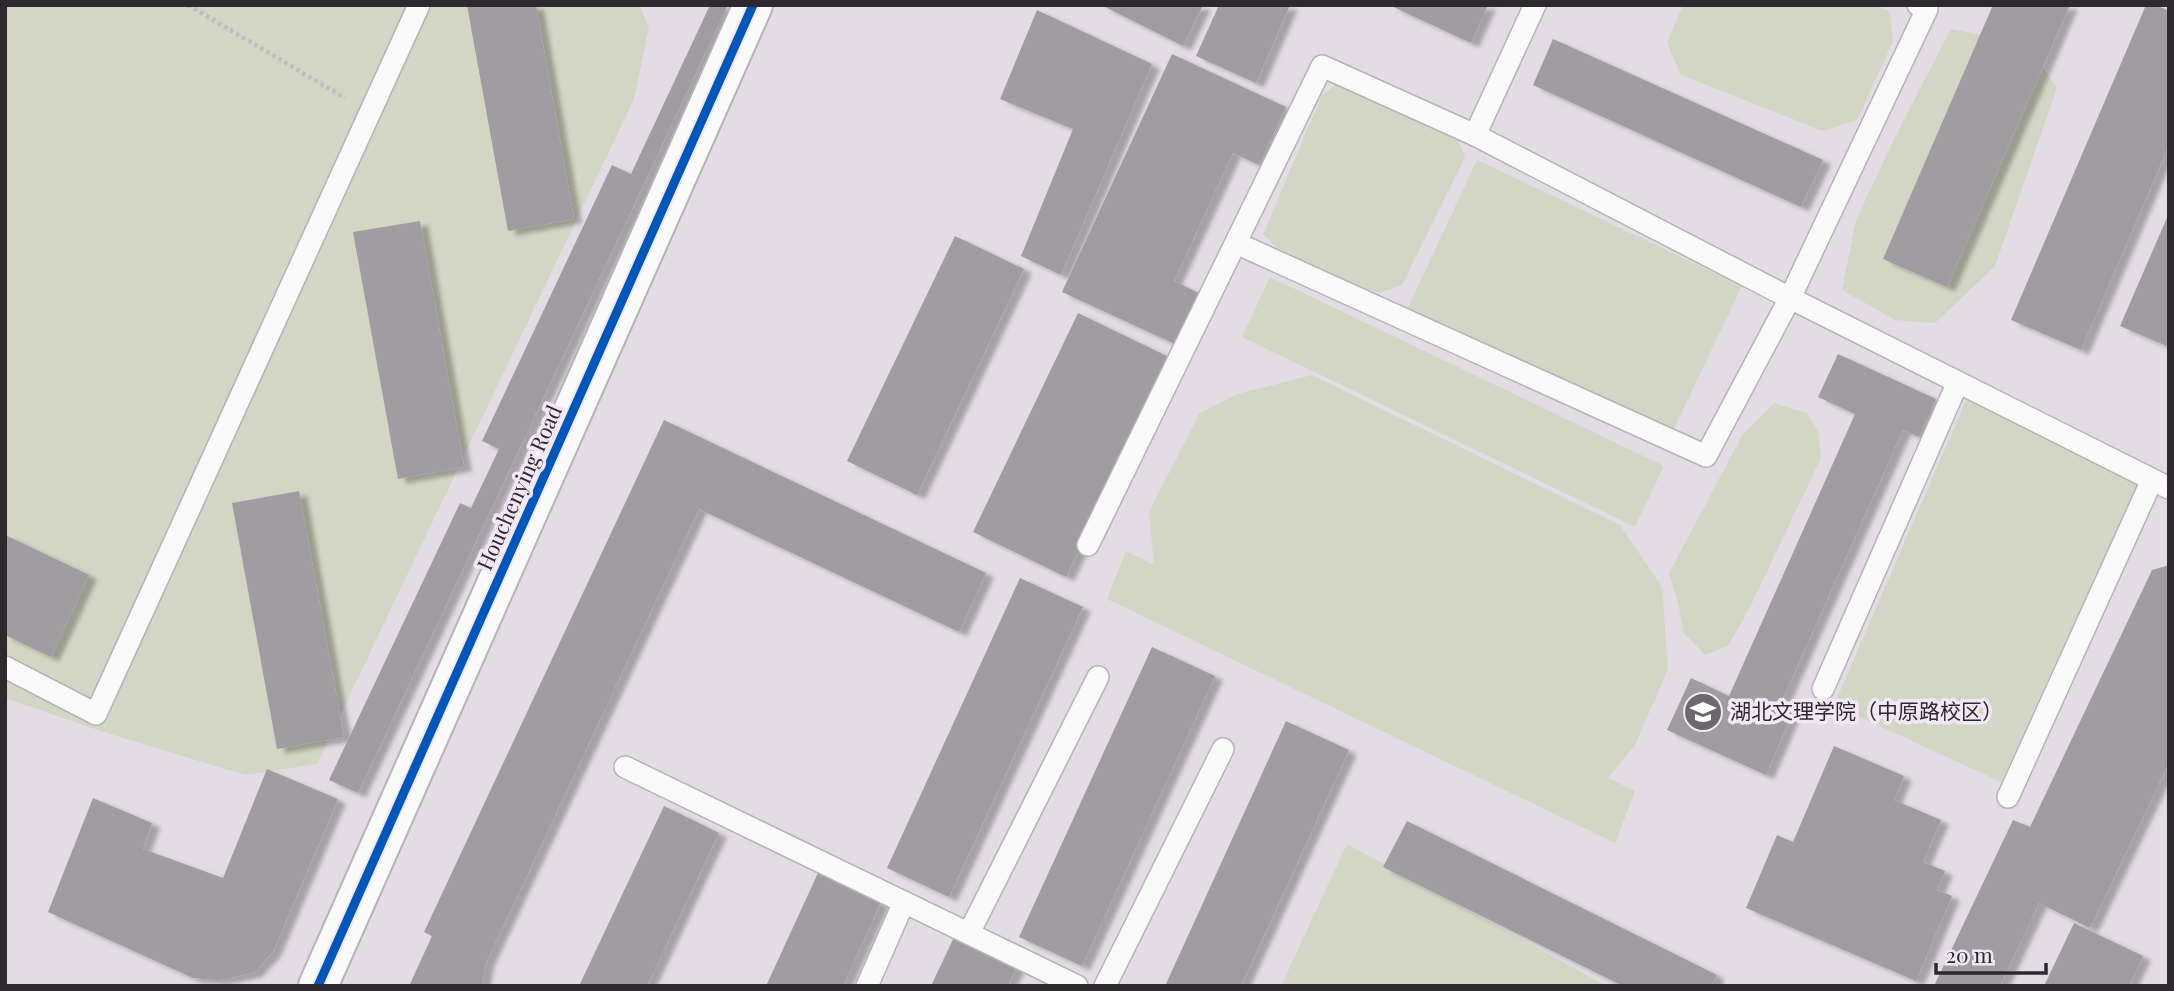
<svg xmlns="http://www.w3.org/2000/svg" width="2174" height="991" viewBox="0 0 2174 991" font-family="'Playfair Display','Noto Sans SC',serif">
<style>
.green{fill:#d3d6c4}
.building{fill:#a19ca2;filter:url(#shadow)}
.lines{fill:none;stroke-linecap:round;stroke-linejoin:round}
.service-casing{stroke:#b6b2b7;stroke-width:24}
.minor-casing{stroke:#b6b2b7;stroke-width:42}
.path{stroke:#bfbcbf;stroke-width:4.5;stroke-dasharray:3.5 3.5;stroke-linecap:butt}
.service{stroke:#fbfafb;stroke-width:21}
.minor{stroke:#fbfafb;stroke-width:38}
.cycleway-casing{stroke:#f2e7f6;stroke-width:13}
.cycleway{stroke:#0057b8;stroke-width:9}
.labels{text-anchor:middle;stroke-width:7;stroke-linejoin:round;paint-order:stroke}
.street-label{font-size:21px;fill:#2e292f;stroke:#f2e7f6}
.poi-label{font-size:21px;fill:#2e292f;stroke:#f2e7f6;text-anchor:start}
</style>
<defs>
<filter id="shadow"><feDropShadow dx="8" dy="4.5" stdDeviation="2" flood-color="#0004"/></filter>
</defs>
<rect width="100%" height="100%" fill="#e3dce4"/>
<g class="green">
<polygon points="5,5 639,5 649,27 634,99 317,764 245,775 107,733 5,698"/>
<polygon points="1683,5 1876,5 1890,12 1893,42 1857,120 1823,131 1681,75 1667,43"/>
<polygon points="1951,29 2025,43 2057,88 1995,266 1935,323 1895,320 1842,290 1856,220 1895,137"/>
<polygon points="1342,81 1457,138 1465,157 1402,285 1379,293 1293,263 1263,234 1322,95"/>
<polygon points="1477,160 1742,286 1671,435 1407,310"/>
<polygon points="1270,277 1664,466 1635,527 1242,337"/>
<polygon points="1312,375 1620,525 1662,587 1668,669 1635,745 1608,778 1635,791 1615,843 1107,599 1126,551 1154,565 1149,512 1199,414 1237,394"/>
<polygon points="1967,398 2138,484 2001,782 1834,705"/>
<polygon points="1774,403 1807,413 1818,431 1821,458 1750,607 1728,646 1705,655 1683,632 1679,607 1669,573 1743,434"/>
<polygon points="1347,844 1607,986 1281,986"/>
</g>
<g class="building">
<polygon points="467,5 536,5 574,219 508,231"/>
<polygon points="710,5 728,5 358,793 329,780 460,503 471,508 499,449 482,441 612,165 631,174"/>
<polygon points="1101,5 1203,5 1183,46"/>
<polygon points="1219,5 1290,5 1256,83 1196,56"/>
<polygon points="1389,5 1488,5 1471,43"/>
<polygon points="1993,5 2070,5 1947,287 1883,259"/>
<polygon points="2146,5 2156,5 2169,11 2169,145 2081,350 2011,320"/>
<polygon points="1037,10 1152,64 1061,275 1021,256 1073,129 1000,99"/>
<polygon points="1553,39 1823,160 1801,207 1533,85"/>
<polygon points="1172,54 1286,107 1259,165 1233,153 1174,281 1199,293 1175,344 1062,292"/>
<polygon points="2169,213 2169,347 2120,326"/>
<polygon points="420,221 464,467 398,479 353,232"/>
<polygon points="955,236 1024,269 917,495 847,461"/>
<polygon points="1078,313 1171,358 1066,577 973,532"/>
<polygon points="1838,354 1936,399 1919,437 1903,430 1780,705 1793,712 1766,775 1667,730 1691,678 1729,696 1855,414 1818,397"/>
<polygon points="664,420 986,573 959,632 699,509 486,963 482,986 409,986 432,936 424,932"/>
<polygon points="299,491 344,737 277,749 232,503"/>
<polygon points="5,535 89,575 51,657 5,635"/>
<polygon points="2169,565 2169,763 2090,928 2039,903 2000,986 1934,986 2013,820 2030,827 2152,570"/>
<polygon points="1020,578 1083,607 949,897 887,868"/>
<polygon points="1152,647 1215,676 1082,966 1019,937"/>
<polygon points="1286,721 1349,750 1241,986 1165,986"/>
<polygon points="1834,746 1904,776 1894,800 1941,820 1923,862 1945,871 1937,890 1952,896 1916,981 1746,908 1777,835 1793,842"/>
<polygon points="267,769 338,799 273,952 254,973 219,980 193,978 48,912 93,798 152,823 143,849 223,878"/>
<polygon points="664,806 719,833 647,986 579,986"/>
<polygon points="1407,821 1717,975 1711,986 1623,986 1383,867"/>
<polygon points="818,873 881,902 843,986 766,986"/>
<polygon points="2074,923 2143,956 2129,986 2044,986"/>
<polygon points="955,935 1018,964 1008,986 931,986"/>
</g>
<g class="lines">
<defs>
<g id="service">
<polyline points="1475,135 1535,5"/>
<polyline points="1236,243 1706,456 1790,298 1927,9 1918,5"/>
<polyline points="1088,545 1322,66 1475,135 1790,298 2169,488"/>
<polyline points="5,667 96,714 419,5"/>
<polyline points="1823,689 1958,382"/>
<polyline points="625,767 1077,986"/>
<polyline points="2008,797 2152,480"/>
<polyline points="969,933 1098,677"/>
<polyline points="867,986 904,902"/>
<polyline points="1105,986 1223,749"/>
</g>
<polyline id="minor" points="318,986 753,5"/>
</defs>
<use href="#service" class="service-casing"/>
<use href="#minor" class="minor-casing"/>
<polyline class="path" points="188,5 345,98"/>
<use href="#service" class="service"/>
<use href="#minor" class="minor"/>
<defs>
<polyline id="cycleway" points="318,986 753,5"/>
</defs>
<use href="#cycleway" class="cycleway-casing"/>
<use href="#cycleway" class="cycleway"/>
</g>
<defs>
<symbol id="university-disc" viewBox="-11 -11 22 22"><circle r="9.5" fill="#6d686e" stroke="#f2e7f6"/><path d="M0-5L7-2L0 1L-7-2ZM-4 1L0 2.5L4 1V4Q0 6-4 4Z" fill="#fff"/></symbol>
</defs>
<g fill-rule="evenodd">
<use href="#university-disc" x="1681" y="690" width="44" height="44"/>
</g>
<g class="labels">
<g class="street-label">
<text transform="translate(520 488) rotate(-66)" y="7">Houchenying Road</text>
</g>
<g class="poi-label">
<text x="1730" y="719">湖北文理学院（中原路校区）</text>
</g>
</g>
<rect width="2174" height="991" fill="none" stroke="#2e292f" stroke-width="14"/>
<path d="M1936 963v10h110v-10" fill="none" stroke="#2e292f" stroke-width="3.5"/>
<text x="1946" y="963" font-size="21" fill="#2e292f" stroke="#f2e7f6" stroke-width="5" paint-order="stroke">20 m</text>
</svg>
